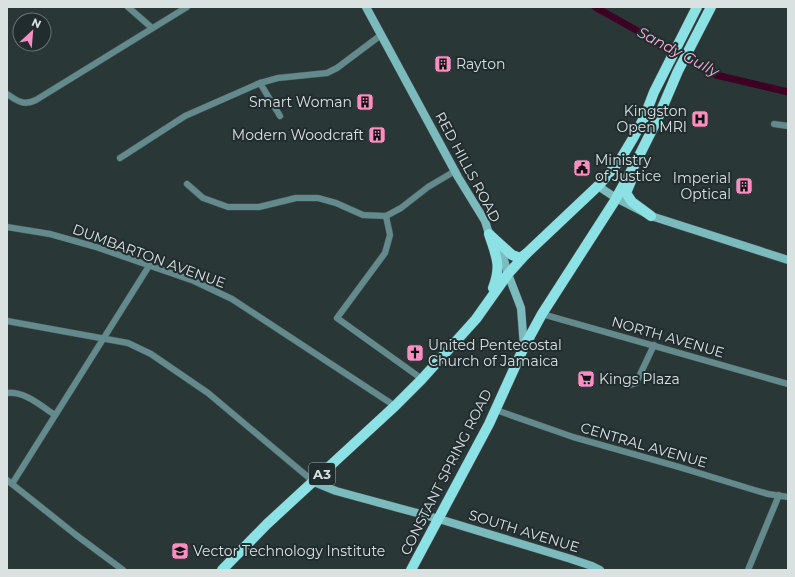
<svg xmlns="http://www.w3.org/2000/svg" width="795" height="577" viewBox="0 0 795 577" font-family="Montserrat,sans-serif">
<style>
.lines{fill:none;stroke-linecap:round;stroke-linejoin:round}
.canal{stroke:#3d0024;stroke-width:7}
.minor-casing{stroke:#4a5656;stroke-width:7}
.secondary-casing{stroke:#4a5656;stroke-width:9}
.primary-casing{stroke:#4a5656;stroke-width:11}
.minor{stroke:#638a8c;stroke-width:6}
.secondary{stroke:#7bbbbe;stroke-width:8}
.primary{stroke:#8ce1e5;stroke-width:10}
.labels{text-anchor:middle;stroke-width:4;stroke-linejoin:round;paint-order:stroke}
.shield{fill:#202c2d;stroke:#a2abab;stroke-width:1}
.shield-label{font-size:13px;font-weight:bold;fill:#d9e1e1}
.poi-label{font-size:14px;fill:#d9e1e1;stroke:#202c2d;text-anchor:start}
.street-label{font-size:14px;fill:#d9e1e1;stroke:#202c2d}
.water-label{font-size:15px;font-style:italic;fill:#fbacd0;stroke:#202c2d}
</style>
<rect width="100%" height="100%" fill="#2a3737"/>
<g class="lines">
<polyline class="canal" points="595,7 716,75 788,92"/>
<defs>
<g id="minor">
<polyline points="128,7 152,28"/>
<polyline points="260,83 280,116"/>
<path d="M7 94C17 101 24 106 36 100L187 7"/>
<polyline points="774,124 788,126"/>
<polyline points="120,158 185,116 260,83 278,78 327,73 337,68 381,35"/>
<polyline points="187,184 203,198 228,207 259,207 296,198 318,198 336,203 363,215 386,216 401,208 428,187 455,171"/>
<polyline points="386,216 390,235 385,253 337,318 422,379"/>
<polyline points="7,227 50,234 96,247 194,281 232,299 395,406"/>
<polyline points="542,314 788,384"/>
<polyline points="7,321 128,343 151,354 208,393 314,482"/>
<polyline points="630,385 636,383 654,345"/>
<path d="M7 393C25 391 41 406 55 415"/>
<polyline points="496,410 573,437 679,467 751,489 768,494 788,497"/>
<polyline points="7,480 76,535 123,570"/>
<polyline points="12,484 149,266"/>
<polyline points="748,570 779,495"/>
</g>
<g id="secondary">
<polyline points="366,7 458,177 485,221 489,234 503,256 508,274 521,308 524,347"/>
<polyline points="598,186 616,198 651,216 788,260"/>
<polyline points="314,482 336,491 439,519 571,559 592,566 600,570"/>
</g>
<g id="primary">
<polyline points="631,181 626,193 632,202 651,216"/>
<path d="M489 234C496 256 502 265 493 288"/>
<polyline points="490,235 512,255 520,258 526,254"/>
<polyline points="222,570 267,524 395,406 422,379 476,319 508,274 526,254 600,184 620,160 632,140 644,118 654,92 697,7"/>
<polyline points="411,570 489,424 524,347 542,314 614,202 635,164 657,120 678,71 711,7"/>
</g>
</defs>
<use href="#minor" class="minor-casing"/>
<use href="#secondary" class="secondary-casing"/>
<use href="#primary" class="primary-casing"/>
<use href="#minor" class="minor"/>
<use href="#secondary" class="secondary"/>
<use href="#primary" class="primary"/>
</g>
<defs>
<symbol id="building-square" viewBox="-11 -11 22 22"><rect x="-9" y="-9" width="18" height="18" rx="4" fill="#fc8fc2" stroke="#202c2d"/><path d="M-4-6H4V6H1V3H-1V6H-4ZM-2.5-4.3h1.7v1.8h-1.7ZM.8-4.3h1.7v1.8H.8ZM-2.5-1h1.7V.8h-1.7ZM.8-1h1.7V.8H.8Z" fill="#111"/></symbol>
<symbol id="hospital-square" viewBox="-11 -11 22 22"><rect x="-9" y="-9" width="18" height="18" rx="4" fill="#fc8fc2" stroke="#202c2d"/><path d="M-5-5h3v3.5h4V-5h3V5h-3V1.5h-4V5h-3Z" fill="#111"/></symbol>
<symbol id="civic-square" viewBox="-11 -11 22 22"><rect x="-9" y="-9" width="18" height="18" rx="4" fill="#fc8fc2" stroke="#202c2d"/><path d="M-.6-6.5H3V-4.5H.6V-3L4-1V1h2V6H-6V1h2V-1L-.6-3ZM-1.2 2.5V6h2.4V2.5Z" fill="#111"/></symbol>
<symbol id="church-square" viewBox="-11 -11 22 22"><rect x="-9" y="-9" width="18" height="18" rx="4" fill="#fc8fc2" stroke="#202c2d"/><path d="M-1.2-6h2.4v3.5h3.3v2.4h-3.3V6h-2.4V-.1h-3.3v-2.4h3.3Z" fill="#111"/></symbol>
<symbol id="supermarket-square" viewBox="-11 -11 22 22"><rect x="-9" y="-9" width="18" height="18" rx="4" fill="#fc8fc2" stroke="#202c2d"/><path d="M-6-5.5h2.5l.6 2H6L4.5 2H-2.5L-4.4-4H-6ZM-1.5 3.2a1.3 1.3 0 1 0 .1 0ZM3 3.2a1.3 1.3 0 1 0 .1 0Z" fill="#111"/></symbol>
<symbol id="school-square" viewBox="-11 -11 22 22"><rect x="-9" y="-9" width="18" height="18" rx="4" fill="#fc8fc2" stroke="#202c2d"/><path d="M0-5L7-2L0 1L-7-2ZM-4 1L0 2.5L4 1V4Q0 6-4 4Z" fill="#111"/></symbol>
</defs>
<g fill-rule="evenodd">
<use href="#building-square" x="433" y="54" width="20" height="20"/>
<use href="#building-square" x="355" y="92" width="20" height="20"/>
<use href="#hospital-square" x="690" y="109" width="20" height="20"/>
<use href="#building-square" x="367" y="125" width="20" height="20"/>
<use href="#civic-square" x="572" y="158" width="20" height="20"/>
<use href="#building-square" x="734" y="176" width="20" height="20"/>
<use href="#church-square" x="405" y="343" width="20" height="20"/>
<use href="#supermarket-square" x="576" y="369" width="20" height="20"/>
<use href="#school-square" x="170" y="541" width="20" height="20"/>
</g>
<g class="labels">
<rect class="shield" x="309" y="463" width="26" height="22" rx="3"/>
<g class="shield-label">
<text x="322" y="479">A3</text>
</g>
<g class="poi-label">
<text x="456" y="69">Rayton</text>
<text x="352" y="107" text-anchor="end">Smart Woman</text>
<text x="687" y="116" text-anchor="end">Kingston<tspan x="687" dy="16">Open MRI</tspan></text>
<text x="364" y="140" text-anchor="end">Modern Woodcraft</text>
<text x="595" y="165">Ministry<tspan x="595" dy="16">of Justice</tspan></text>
<text x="731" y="183" text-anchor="end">Imperial<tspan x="731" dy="16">Optical</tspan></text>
<text x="428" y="350">United Pentecostal<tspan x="428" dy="16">Church of Jamaica</tspan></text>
<text x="599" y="384">Kings Plaza</text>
<text x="193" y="556">Vector Technology Institute</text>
</g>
<g class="street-label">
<text transform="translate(468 167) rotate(62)" y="5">RED HILLS ROAD</text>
<text transform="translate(149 256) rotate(20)" y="5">DUMBARTON AVENUE</text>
<text transform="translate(668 337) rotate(16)" y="5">NORTH AVENUE</text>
<text transform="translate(644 445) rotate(16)" y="5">CENTRAL AVENUE</text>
<text transform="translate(446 472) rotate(-63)" y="5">CONSTANT SPRING ROAD</text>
<text transform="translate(524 531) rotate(17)" y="5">SOUTH AVENUE</text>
</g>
<g class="water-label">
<text transform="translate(678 52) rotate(28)" y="5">Sandy Gully</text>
</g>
</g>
<rect width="795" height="577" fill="none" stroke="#d9e1e1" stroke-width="16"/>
<g transform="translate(32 32) rotate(26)"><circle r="19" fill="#202c2d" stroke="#6a7475"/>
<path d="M0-3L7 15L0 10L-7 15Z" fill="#fc8fc2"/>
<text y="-6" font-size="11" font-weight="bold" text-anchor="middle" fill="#d9e1e1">N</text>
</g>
</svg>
